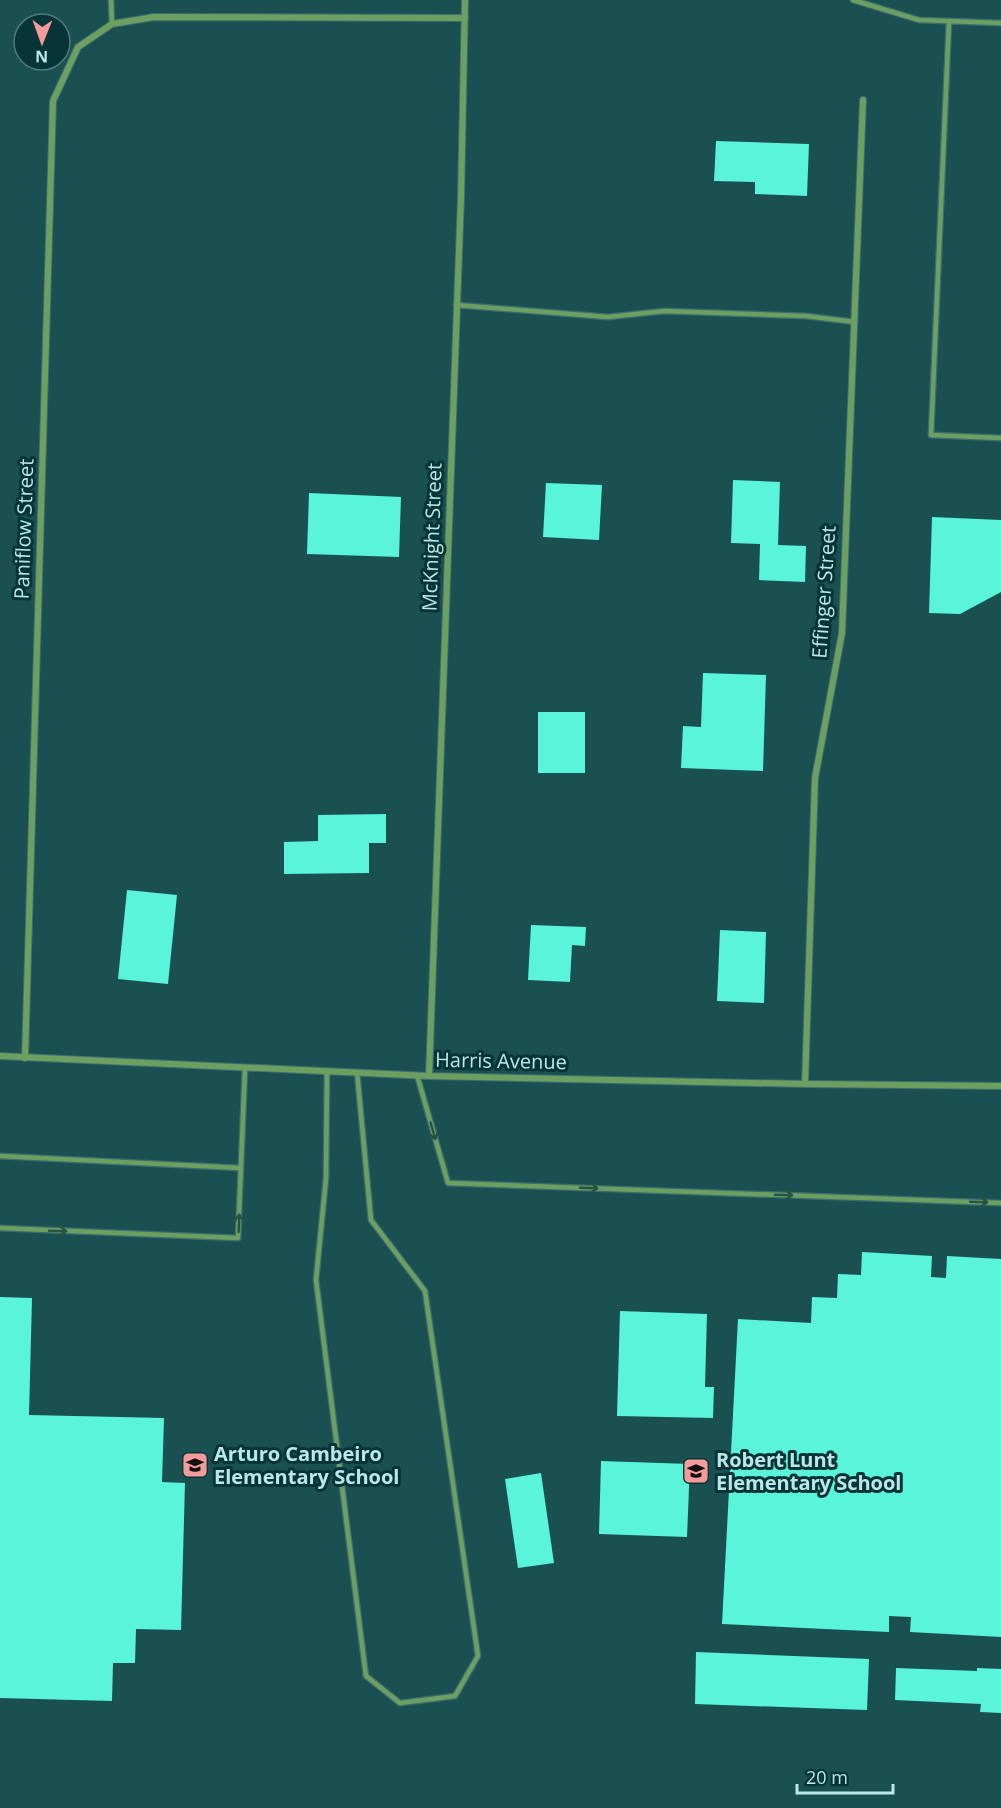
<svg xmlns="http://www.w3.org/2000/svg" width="1001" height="1808" viewBox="0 0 1001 1808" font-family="'Open Sans',sans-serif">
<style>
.building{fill:#59f4da}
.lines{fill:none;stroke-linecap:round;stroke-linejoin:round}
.service-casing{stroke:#3b6e71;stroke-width:7}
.minor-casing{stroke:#3b6e71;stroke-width:8}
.service{stroke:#6d9f61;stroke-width:4.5}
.minor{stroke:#6d9f61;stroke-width:6}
.oneway{stroke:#265443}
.labels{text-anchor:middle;stroke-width:6;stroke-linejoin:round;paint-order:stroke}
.street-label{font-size:20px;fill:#bae7e8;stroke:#073436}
.poi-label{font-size:20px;font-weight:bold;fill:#bae7e8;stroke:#073436;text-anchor:start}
</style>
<rect width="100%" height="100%" fill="#1b5053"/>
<g class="building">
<polygon points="716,141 809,144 807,196 755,194 755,182 714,181"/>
<polygon points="733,480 780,482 778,545 806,546 805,582 759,580 760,544 731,543"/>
<polygon points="546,483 602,485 599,540 543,537"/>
<polygon points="309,493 401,497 399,557 307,554"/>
<polygon points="932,517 1001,520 1001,592 960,614 929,613"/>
<polygon points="703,673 766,675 763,771 681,768 683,726 701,727"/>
<rect x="538" y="712" width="47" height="61"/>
<polygon points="386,814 386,843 369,843 369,873 284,874 284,842 318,841 318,815"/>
<polygon points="127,890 177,895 168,984 118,979"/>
<polygon points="531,925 586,927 585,946 572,945 570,982 528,980"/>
<polygon points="720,930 766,932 764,1003 717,1001"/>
<polygon points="862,1252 932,1256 931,1277 946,1278 947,1256 1001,1259 1001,1637 910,1632 911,1617 889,1616 889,1632 722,1624 738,1319 811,1323 812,1297 837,1298 838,1274 861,1275"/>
<polygon points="0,1297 32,1298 29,1415 164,1418 162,1482 185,1483 181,1630 136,1629 135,1663 113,1663 112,1701 0,1698"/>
<polygon points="620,1311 707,1314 705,1387 714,1387 713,1418 617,1416"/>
<polygon points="601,1461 690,1464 687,1537 599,1534"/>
<polygon points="541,1473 554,1563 518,1568 505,1479"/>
<polygon points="696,1652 869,1659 867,1710 695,1704"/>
<polygon points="896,1668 977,1671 977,1668 1001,1669 1001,1713 980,1712 981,1704 895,1700"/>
</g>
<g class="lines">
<defs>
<g id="service">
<polyline points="111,0 112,24"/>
<polyline points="853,0 919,20 1001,23"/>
<polyline points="949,21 931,435 1001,438"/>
<polyline points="456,305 608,317 664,311 806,316 855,322"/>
<polyline points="327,1071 326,1178 316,1280 366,1676 400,1703 455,1696 478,1656 425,1291 371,1220 357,1072"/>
<polyline points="417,1075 448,1183 1001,1203"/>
<polyline points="0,1156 241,1168"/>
<polyline points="0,1228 238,1238 245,1068"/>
</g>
<g id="minor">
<polyline points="0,1056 429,1076 805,1084 1001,1086"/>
<polyline points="25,1058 53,101 78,47 112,24 154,17 465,18"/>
<polyline points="429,1076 461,197 465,0"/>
<polyline points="805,1084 815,778 842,633 863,100"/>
</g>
</defs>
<use href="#service" class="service-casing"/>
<use href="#minor" class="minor-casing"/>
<use href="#service" class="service"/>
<use href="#minor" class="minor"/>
</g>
<defs><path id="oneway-shaft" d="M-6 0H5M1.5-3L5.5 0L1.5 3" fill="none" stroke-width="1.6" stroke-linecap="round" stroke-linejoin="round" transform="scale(1.5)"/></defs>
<g class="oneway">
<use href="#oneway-shaft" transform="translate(433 1131) rotate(74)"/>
<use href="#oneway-shaft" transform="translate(589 1188) rotate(2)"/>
<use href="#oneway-shaft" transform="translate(784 1195) rotate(2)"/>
<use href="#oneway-shaft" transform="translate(979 1202) rotate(2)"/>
<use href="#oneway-shaft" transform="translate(239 1223) rotate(-88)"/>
<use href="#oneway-shaft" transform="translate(58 1231) rotate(2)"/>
</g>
<defs>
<symbol id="school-square" viewBox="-11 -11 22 22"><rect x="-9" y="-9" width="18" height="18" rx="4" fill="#f59b9b" stroke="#073436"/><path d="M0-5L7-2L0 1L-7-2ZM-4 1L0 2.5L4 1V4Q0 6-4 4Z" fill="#111"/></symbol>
</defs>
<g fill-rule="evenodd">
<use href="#school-square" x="180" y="1450" width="30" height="30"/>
<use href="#school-square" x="681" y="1456" width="30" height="30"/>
</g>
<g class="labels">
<g class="street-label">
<text transform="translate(24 529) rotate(-88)" y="7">Paniflow Street</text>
<text transform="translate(432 537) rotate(-88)" y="7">McKnight Street</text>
<text transform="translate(824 592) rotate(-86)" y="7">Effinger Street</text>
<text transform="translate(501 1061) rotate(1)" y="7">Harris Avenue</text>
</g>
<g class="poi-label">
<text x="214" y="1461">Arturo Cambeiro<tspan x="214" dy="23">Elementary School</tspan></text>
<text x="716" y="1467">Robert Lunt<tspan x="716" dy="23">Elementary School</tspan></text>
</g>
</g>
<g transform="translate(42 42) rotate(181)"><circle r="28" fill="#073436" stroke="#4f7c7d" stroke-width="1.5"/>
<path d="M0-4.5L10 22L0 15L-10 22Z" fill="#f59b9b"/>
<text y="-9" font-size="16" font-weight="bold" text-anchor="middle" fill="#bae7e8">N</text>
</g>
<path d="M797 1784v9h96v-9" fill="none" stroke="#bae7e8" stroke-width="3"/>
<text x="806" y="1784" font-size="18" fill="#bae7e8" stroke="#073436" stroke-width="4.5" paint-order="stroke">20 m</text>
</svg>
